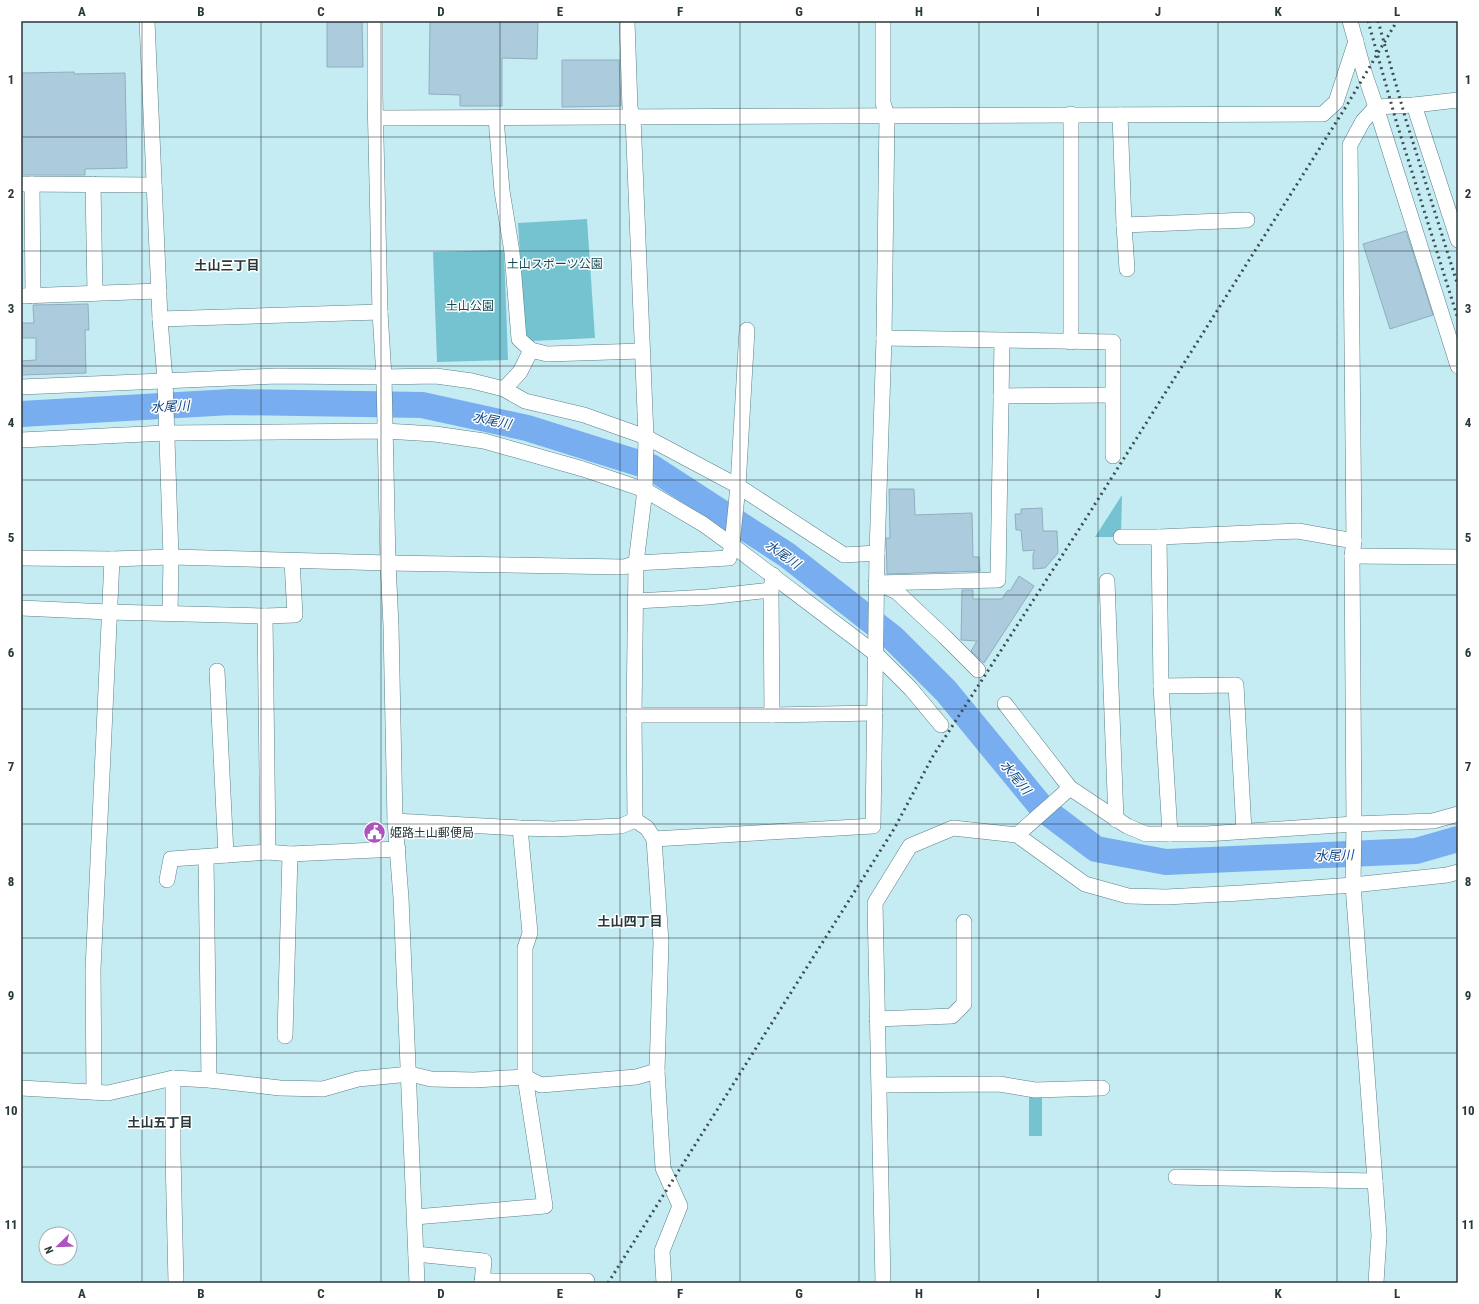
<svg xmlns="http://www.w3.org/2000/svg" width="1479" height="1304" viewBox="0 0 1479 1304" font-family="'Roboto Condensed','Noto Sans JP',sans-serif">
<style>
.green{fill:#75c3d1}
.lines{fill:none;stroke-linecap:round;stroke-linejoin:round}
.river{stroke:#78adf0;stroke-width:26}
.building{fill:#accbdc;stroke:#90aebf}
.minor-casing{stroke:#5c8087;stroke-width:16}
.minor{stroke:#fff;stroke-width:15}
.rail{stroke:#3c4e51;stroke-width:3;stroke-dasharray:2 4;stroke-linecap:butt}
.grid{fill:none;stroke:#28373a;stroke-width:1;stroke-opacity:0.55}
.labels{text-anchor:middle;stroke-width:3;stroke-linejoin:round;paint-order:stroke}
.park-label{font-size:12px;fill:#134a53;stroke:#fff}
.poi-label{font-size:12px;fill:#28373a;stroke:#fff;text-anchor:start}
.neighbourhood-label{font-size:13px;font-weight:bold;fill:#28373a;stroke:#fff}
.water-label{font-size:13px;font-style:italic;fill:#0f4581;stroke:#fff}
.neatline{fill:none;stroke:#28373a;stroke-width:1.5}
.grid-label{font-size:13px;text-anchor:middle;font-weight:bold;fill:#28373a}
</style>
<rect width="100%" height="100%" fill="#c5ecf3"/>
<g class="green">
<polygon points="587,219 595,338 532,341 525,334 518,223"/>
<polygon points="504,250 508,360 437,362 433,252"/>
<polygon points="1122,495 1121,537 1095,537"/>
<rect x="1029" y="1096" width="13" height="40"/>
</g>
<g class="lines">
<polyline class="river" points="21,414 231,402 422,405 527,428 651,467 787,555 893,638 946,691 1043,809 1096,849 1166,862 1416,851 1458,839"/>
</g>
<g class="building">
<polygon points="327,21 362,21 363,67 327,67"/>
<polygon points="430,21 538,21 537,59 502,58 502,106 460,106 460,95 429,94"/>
<polygon points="562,60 619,60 621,106 562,107"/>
<polygon points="74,72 74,74 125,73 127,168 85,169 85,175 21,175 21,73"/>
<polygon points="1406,231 1433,315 1390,329 1363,244"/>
<polygon points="88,304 89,330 85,330 86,373 21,375 21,361 36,360 36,338 21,338 21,323 34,323 33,305"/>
<polygon points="889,489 914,489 915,515 972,513 973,557 979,557 980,571 887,574 886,538 890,538"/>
<polygon points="1042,508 1043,531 1057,531 1058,553 1045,568 1033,569 1033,554 1035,550 1023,551 1021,530 1016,530 1015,514 1021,514 1021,509"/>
<polygon points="1019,576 1034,586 984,663 971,651 977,641 961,640 962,590 973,590 973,599 1002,599 1008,590 1010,591"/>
</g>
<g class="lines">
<defs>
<g id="minor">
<polyline points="147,21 160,319 165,380 171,557 170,613"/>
<polyline points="375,21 375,96 380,312 384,377 388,563 391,626 395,821 401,898 417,1283"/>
<polyline points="627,21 630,108 633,117 646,437 645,490 636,563 634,715 635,820"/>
<polyline points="1350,21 1365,75 1376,107 1458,366"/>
<polyline points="1414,105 1458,240"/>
<polyline points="1071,114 1071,342"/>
<polyline points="1120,115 1124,225 1127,269"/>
<polyline points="376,118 1323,114 1336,102 1356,41"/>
<polyline points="496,118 502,191 512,252 519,339 531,350 547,354 642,351"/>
<polyline points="21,184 154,185"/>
<polyline points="32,184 33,296"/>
<polyline points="93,184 95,293"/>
<polyline points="1124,225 1247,220"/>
<polyline points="21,296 159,291"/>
<polyline points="160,319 380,312"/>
<polyline points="884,338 1113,342 1113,456"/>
<polyline points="21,387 277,376 384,377 436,376 472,381 504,389 525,401 584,415 646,437 738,486 844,555 877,553"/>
<polyline points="504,389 520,372 531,350"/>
<polyline points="1001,396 1112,395"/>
<polyline points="21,440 166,433 385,431 435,434 484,441 583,469 645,490 703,524 732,545 876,654 911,689 941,725"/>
<polyline points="1121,537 1159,537 1298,531 1354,541"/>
<polyline points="1159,537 1161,686 1170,834"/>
<polyline points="1352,556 1458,557"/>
<polyline points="21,558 112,559 171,557 388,563 624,567 636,563 729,558 732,545 738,486 747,330"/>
<polyline points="1107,581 1116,820"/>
<polyline points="876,583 998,580 1002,341"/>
<polyline points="881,585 897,592 945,637 978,670"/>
<polyline points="636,601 708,597 771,590"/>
<polyline points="21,608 109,612 265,616 295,615 292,561"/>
<polyline points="265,616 268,852"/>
<polyline points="217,671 226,855"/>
<polyline points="1161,686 1236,685 1244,831"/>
<polyline points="1005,704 1070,788 1127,826 1146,834 1206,834 1354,824 1433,821 1458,814"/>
<polyline points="634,715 772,715 875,713"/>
<polyline points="772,715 771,590 773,575"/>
<polyline points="635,820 647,828 654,839 661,942 657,1071 663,1168 680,1206 662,1251 664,1283"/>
<polyline points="395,821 520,828 553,829 621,826 635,820"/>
<polyline points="1017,835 1070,788"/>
<polyline points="654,839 873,826 877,553 884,338 887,115 883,103 883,21"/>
<polyline points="206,857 209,1080"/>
<polyline points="167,880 171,859 268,852 290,854 398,849"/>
<polyline points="877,1019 952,1016 964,1004 964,922"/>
<polyline points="285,1036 290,854"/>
<polyline points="173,1078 173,1155 176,1283"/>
<polyline points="880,1085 999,1084 1035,1090 1102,1088"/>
<polyline points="21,1088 108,1093 173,1078 209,1080 280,1088 323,1089 358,1079 410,1074 431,1079 474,1080 525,1077 541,1085 636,1077 657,1071"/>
<polyline points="94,1092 93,970 112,559"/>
<polyline points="1176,1177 1375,1181"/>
<polyline points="415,1217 545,1206 525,1077 525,948 530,933 520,828"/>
<polyline points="416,1254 484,1261 482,1283"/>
<polyline points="482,1281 587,1281 586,1283"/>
<polyline points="883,1283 875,903 910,846 953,828 1017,835 1085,884 1128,896 1166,897 1241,893 1353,885 1447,875 1458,872"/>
<polyline points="1376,1283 1379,1235 1353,885 1354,824 1352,556 1354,541 1350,145 1363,121 1376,107 1414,105 1458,100"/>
</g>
</defs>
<use href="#minor" class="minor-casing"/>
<use href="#minor" class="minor"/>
<g class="rail">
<polyline points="1368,21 1397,124 1458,319"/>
<polyline points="1378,21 1406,120 1458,286"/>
<polyline points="608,1283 894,829 933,756 1085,520 1347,105 1397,21"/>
</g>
</g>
<path class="grid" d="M142 21V1283M261 21V1283M381 21V1283M500 21V1283M620 21V1283M740 21V1283M859 21V1283M979 21V1283M1098 21V1283M1218 21V1283M1337 21V1283M21 137H1458M21 251H1458M21 366H1458M21 480H1458M21 595H1458M21 709H1458M21 824H1458M21 938H1458M21 1053H1458M21 1167H1458"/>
<defs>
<symbol id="civic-disc" viewBox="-11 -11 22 22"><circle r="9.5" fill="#ad52be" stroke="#fff"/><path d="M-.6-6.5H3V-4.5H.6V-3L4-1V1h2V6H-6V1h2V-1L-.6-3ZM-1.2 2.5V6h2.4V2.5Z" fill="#fff"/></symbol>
</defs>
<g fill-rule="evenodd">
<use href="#civic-disc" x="362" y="820" width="25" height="25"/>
</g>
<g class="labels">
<g class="park-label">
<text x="555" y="268">土山スポーツ公園</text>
<text x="470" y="310">土山公園</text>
</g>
<g class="poi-label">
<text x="390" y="837">姫路土山郵便局</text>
</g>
<g class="neighbourhood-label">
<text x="227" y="270">土山三丁目</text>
<text x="630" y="926">土山四丁目</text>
<text x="160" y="1127">土山五丁目</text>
</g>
<g class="water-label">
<text transform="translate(170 406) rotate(-3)" y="5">水尾川</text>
<text transform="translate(492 420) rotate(12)" y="5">水尾川</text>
<text transform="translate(783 554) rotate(35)" y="5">水尾川</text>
<text transform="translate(1016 777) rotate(51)" y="5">水尾川</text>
<text transform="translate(1334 855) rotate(-2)" y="5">水尾川</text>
</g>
</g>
<rect width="1479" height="1304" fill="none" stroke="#ffffff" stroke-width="44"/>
<g transform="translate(58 1246) rotate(247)"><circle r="19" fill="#ffffff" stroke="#a9afb0"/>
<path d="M0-3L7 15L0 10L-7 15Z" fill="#ad52be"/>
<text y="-6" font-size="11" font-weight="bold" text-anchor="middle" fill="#28373a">N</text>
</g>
<rect x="22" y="22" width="1435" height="1260" class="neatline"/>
<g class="grid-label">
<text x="82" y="16">A</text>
<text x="201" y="16">B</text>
<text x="321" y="16">C</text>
<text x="441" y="16">D</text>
<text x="560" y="16">E</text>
<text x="680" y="16">F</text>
<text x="799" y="16">G</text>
<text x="919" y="16">H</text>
<text x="1038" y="16">I</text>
<text x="1158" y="16">J</text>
<text x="1278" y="16">K</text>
<text x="1397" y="16">L</text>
<text x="11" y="84">1</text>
<text x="1468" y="84">1</text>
<text x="11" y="198">2</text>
<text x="1468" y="198">2</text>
<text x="11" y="313">3</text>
<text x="1468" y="313">3</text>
<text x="11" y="427">4</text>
<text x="1468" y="427">4</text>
<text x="11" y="542">5</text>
<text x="1468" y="542">5</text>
<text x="11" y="657">6</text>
<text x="1468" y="657">6</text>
<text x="11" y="771">7</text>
<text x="1468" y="771">7</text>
<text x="11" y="886">8</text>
<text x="1468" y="886">8</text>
<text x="11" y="1000">9</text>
<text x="1468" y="1000">9</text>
<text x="11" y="1115">10</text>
<text x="1468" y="1115">10</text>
<text x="11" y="1229">11</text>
<text x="1468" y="1229">11</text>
<text x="82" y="1298">A</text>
<text x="201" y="1298">B</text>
<text x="321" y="1298">C</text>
<text x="441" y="1298">D</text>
<text x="560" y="1298">E</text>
<text x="680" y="1298">F</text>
<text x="799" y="1298">G</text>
<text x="919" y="1298">H</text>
<text x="1038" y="1298">I</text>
<text x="1158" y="1298">J</text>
<text x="1278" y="1298">K</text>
<text x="1397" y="1298">L</text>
</g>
</svg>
